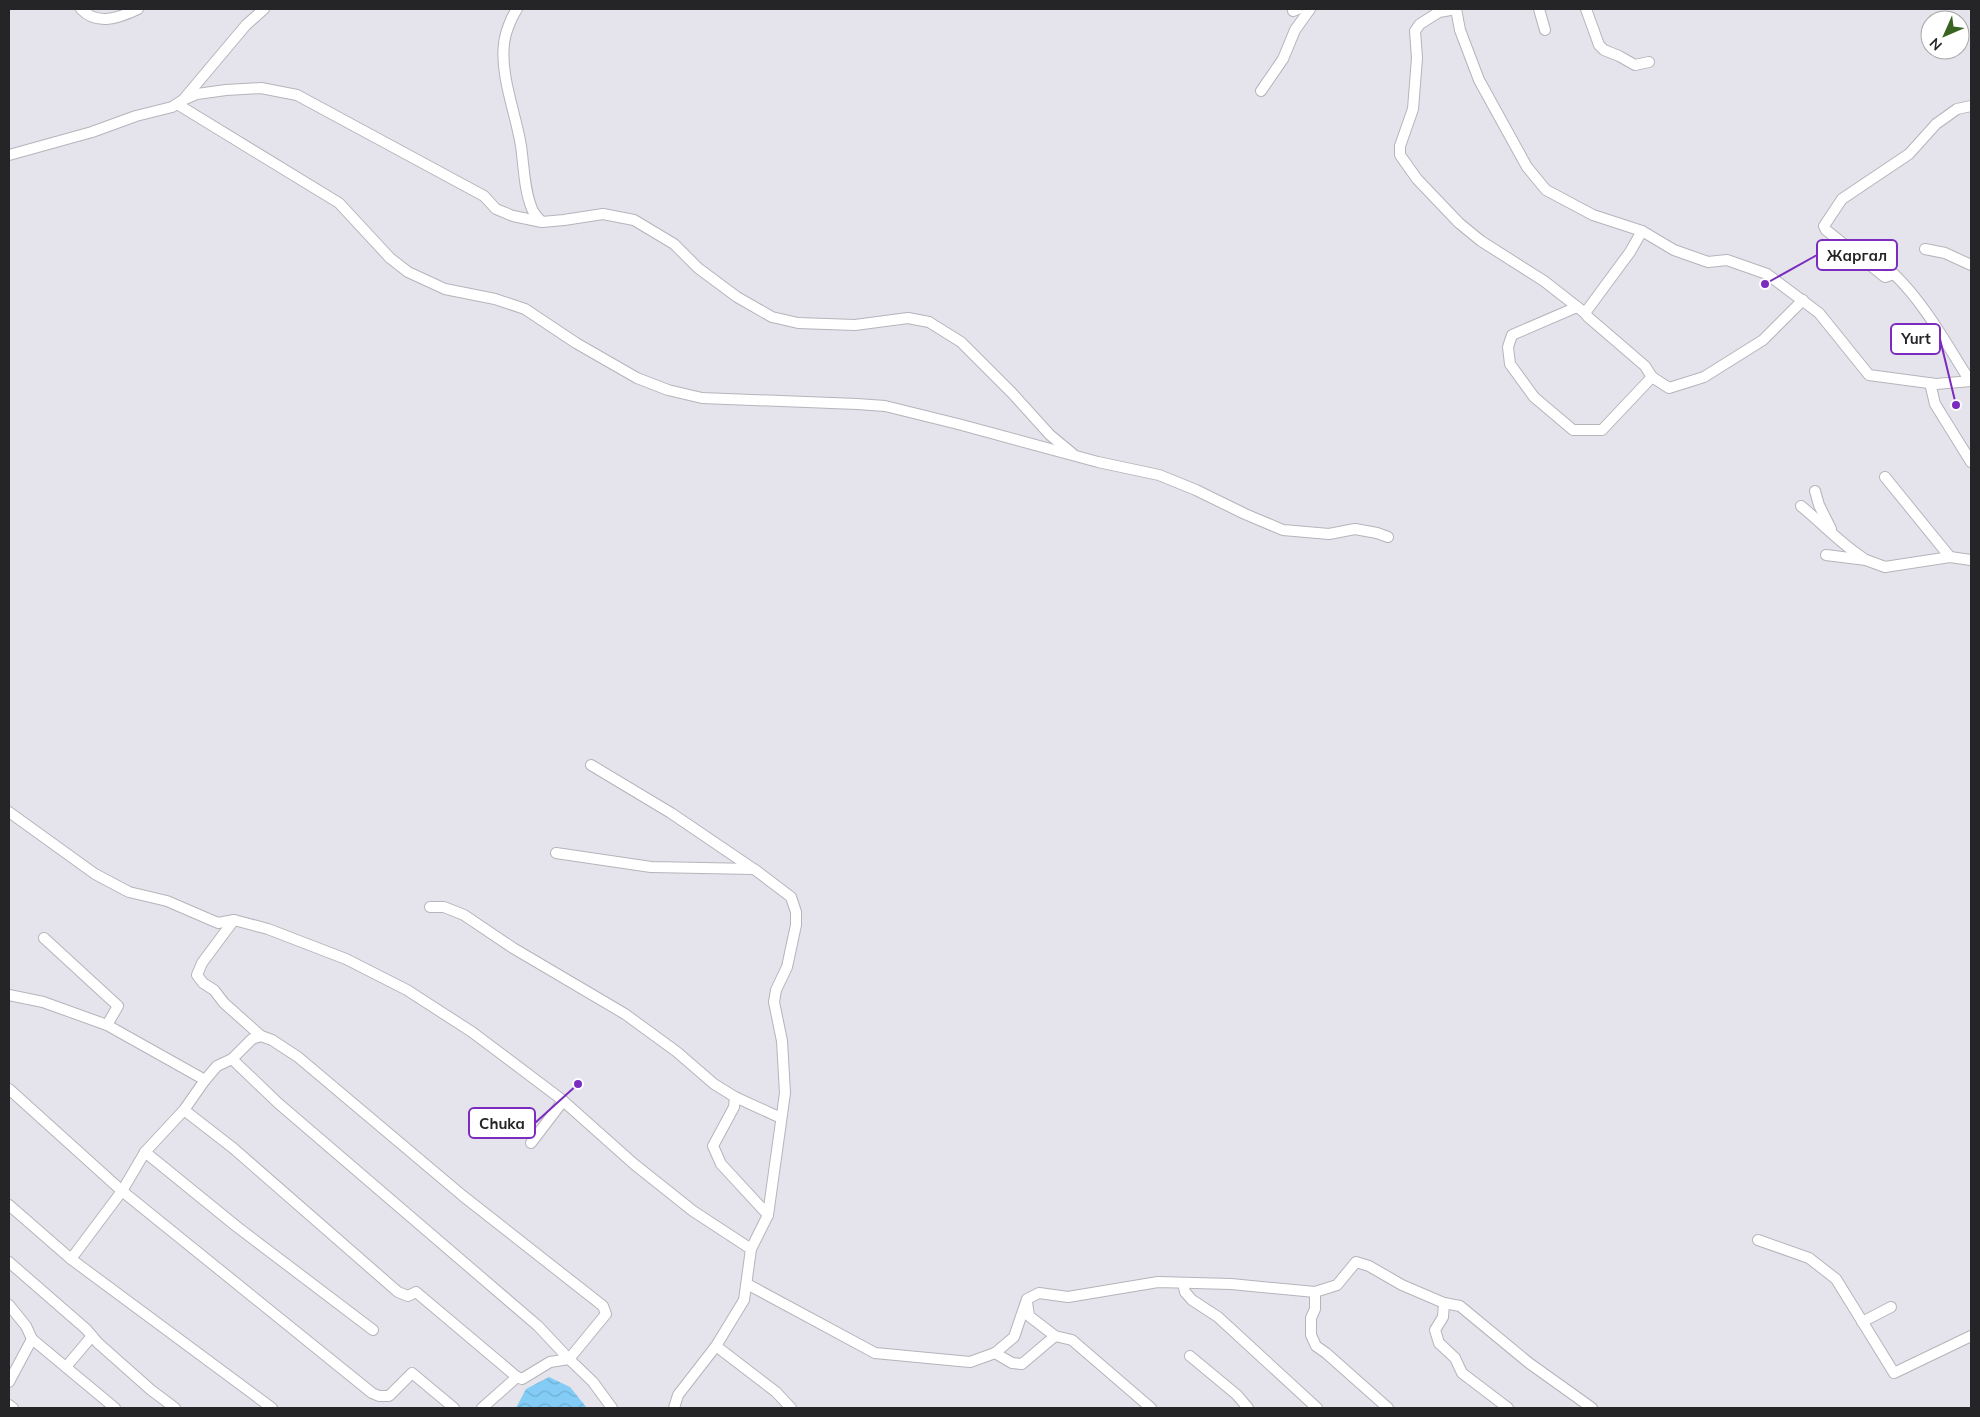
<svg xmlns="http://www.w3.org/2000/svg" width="1980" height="1417" viewBox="0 0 1980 1417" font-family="Mulish,sans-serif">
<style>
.water{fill:url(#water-waves)}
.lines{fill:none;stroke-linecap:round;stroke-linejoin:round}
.minor-casing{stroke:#b6b4bb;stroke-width:12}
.minor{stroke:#fff;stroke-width:10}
.leader{fill:none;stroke:#7b2cbf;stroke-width:2}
.callout-dot{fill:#7b2cbf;stroke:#fff;stroke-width:2}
.callout{fill:#fff;stroke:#7b2cbf;stroke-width:2}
.callout-label{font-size:15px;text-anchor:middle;font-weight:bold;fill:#252427}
</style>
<defs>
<pattern id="water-waves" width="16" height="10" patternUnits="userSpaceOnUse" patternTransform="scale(1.25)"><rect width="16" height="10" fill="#82ccf6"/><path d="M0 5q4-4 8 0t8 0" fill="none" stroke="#70afd3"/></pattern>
</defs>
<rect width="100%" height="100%" fill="#e5e3eb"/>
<polygon class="water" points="549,1377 570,1387 587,1408 516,1408 526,1389"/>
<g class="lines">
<defs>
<g id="minor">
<path d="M81 9C97 26 119 18 138 9"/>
<path d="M517 9C511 18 505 33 504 44 500 76 516 114 521 146 524 167 524 189 532 209 534 214 538 218 542 222"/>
<polyline points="1456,9 1460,30 1479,80 1527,167 1546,190 1593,215 1642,231 1674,250 1708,262 1727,260 1767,274 1819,313 1869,375 1936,384 1971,381"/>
<polyline points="1456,9 1439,12 1420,24 1415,31 1417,58 1413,109 1400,146 1400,155 1417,179 1459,223 1481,241 1544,281 1585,313"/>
<polyline points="1539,9 1545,30"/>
<polyline points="1586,9 1599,45 1604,50 1619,56 1635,65 1649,62"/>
<polyline points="1293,11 1298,9"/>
<polyline points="1261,91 1283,59 1295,30 1310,9"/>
<polyline points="183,100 197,94 226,90 261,88 297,95 484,196 496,209 513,216 542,222 564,220 603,214 634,220 674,244 698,268 737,297 772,317 798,323 855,325 908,318 929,322 961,342 1012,393 1050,435 1073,454"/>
<polyline points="177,104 339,203 390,258 408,272 445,289 495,299 525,309 576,343 637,378 668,390 702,398 857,404 885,406 958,424 1098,462 1159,475 1196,490 1245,514 1283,530 1329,534 1355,529 1377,533 1388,537"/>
<polyline points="9,155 92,132 136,116 172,107 183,100 246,25 264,9"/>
<polyline points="1642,231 1630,252 1585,313 1588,317 1645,366 1652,377 1669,388 1704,377 1763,340 1803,300"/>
<polyline points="1925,249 1945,253 1971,265"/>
<polyline points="1577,307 1512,335 1508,347 1510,364 1534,397 1573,430 1602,430 1652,377"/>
<path d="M1970 381C1947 345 1925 304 1894 274L1885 277 1826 230 1824 226 1842 199 1909 154 1936 124 1957 109 1971 106"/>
<polyline points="1930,383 1935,404 1971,462"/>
<polyline points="1885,477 1950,557"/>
<polyline points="1815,491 1819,505 1831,529"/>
<path d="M1801 506C1822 523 1840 543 1863 558"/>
<polyline points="1826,555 1866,560 1885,567 1950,557 1971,560"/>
<polyline points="591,765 671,813 752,868"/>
<polyline points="9,812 95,874 129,892 167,901 218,923 234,920 268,929 346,959 407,990 472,1032 561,1099 634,1164 693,1211 751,1249 744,1300 716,1346 678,1395 674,1408"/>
<polyline points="556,853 651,867 754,869 791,897 796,912 796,925 787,967 776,990 774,1002 782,1041 785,1093 768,1215 751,1249"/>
<polyline points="430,907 444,907 464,915 513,948 625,1014 677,1052 714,1084 735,1097 781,1118"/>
<polyline points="234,920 202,963 197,975 203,983 214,990 224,1003 261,1036"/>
<polyline points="44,938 118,1006 107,1025"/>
<polyline points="9,995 43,1002 107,1025 205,1080"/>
<polyline points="232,1059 278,1103 538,1326 569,1359 550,1362 522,1379 517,1377 482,1408"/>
<polyline points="9,1089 122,1191 372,1393 379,1396 389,1396 412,1373 454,1408"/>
<polyline points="735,1097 734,1107 713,1146 721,1164 768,1215"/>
<polyline points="184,1110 233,1148 398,1292 408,1296 416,1292 517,1377"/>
<polyline points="531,1143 563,1101"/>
<polyline points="145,1152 236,1226 373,1330"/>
<polyline points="9,1205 71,1259 272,1408"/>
<polyline points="1758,1240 1809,1258 1836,1279 1894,1373 1971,1336"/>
<polyline points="71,1259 122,1191 145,1152 184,1110 205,1080 217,1066 232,1059 252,1039 261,1036 272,1040 298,1057 463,1196 603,1306 606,1314 569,1359 593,1382 612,1408"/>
<polyline points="9,1262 86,1329 98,1343 151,1390 175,1408"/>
<polyline points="1183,1283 1185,1292 1192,1300 1218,1317 1317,1408"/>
<polyline points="747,1284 875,1353 970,1362 995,1353 1014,1337 1027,1299 1039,1293 1068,1297 1158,1282 1231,1284 1315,1292 1337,1285 1356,1262 1369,1266 1402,1285 1444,1303 1460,1306 1529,1363 1592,1408"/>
<polyline points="1315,1292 1315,1309 1311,1318 1311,1335 1316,1346 1326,1353 1388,1408"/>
<polyline points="1027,1302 1029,1316 1055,1336 1072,1340 1151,1408"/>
<polyline points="1444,1303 1443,1317 1435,1330 1439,1343 1455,1358 1462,1373 1508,1408"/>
<polyline points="9,1305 26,1326 32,1339 115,1408"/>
<polyline points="1862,1322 1891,1307"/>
<polyline points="716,1346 776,1392 791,1408"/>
<polyline points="995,1353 1012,1363 1022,1364 1055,1336"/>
<polyline points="1190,1356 1237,1395 1248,1408"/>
<polyline points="66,1367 92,1336"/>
<polyline points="9,1382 32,1339"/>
<polyline points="9,1405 13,1408"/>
</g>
</defs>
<use href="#minor" class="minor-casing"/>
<use href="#minor" class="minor"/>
</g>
<path class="leader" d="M1765 284L1817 255M1956 405L1940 339M578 1084L535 1123"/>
<g class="callout-dot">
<circle cx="1765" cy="284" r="5"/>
<circle cx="1956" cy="405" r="5"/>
<circle cx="578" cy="1084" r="5"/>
</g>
<g class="callout">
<rect x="1817" y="240" width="80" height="30" rx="5"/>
<rect x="1891" y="324" width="49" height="30" rx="5"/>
<rect x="469" y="1108" width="66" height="30" rx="5"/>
</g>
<g class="callout-label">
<text x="1857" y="261">Жаргал</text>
<text x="1916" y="344">Yurt</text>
<text x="502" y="1129">Chuka</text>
</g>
<rect width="1980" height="1417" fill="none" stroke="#252427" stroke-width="20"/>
<g transform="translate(1945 35) rotate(225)"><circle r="24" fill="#ffffff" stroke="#a8a7a9"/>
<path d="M0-4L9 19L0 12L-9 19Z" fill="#396320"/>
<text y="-8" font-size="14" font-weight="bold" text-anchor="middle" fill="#252427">N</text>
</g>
</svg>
